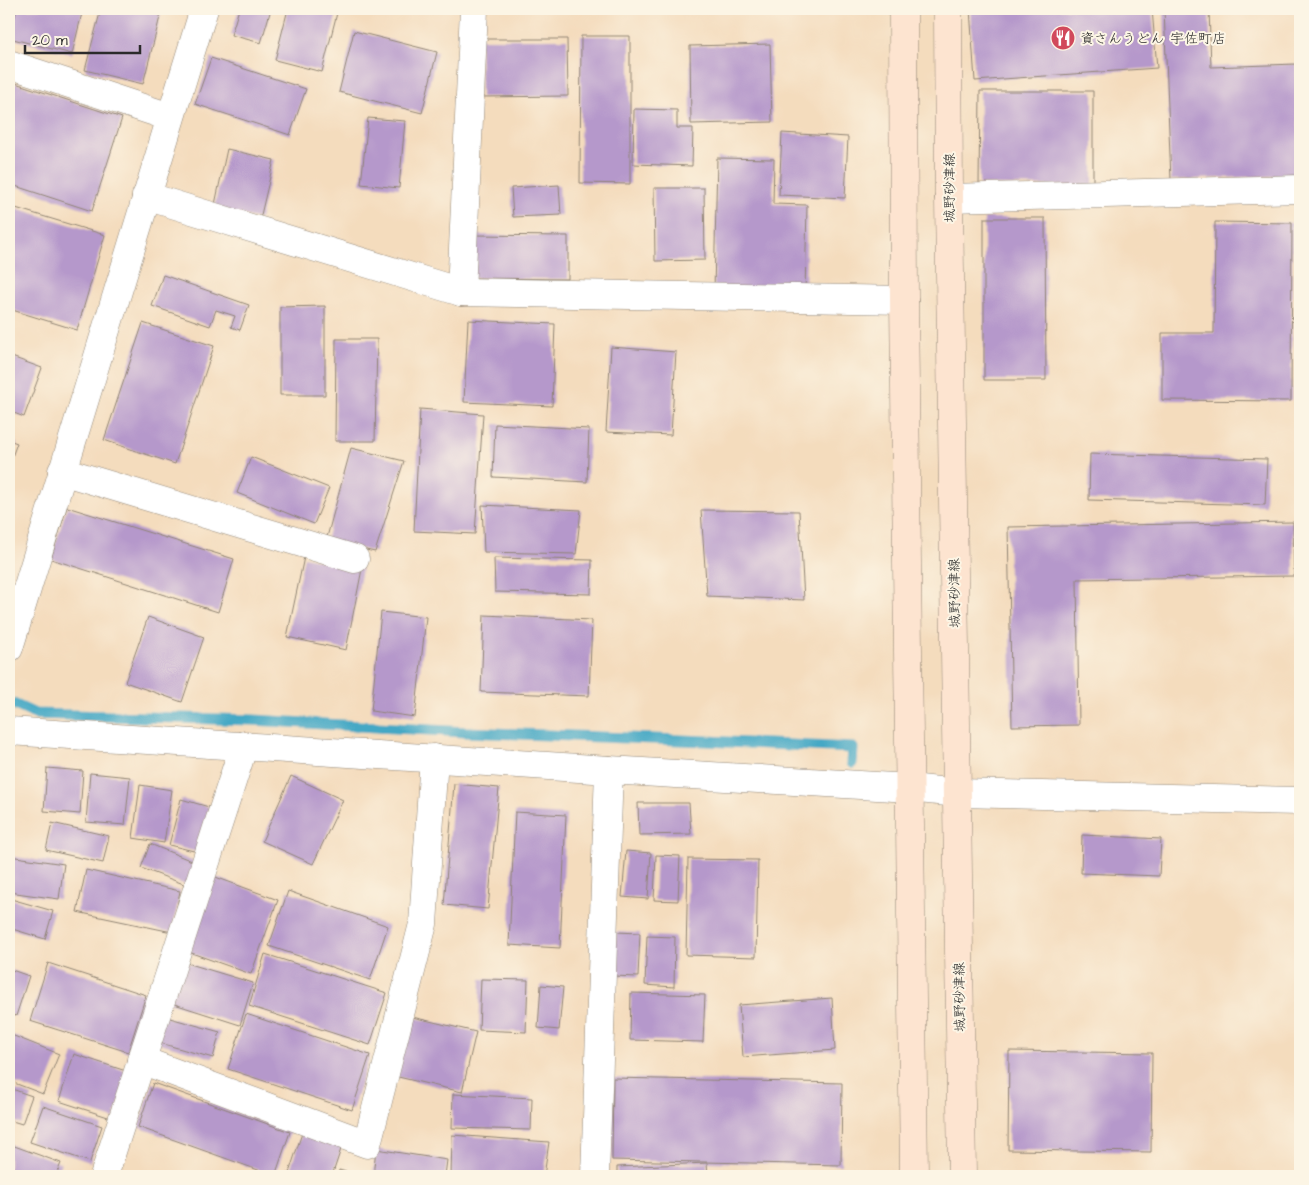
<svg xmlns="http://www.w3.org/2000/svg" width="1309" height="1185" viewBox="0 0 1309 1185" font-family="'Architects Daughter','Klee One',sans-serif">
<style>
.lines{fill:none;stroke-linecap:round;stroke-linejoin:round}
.stream{stroke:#45a8c5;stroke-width:11}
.building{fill:#b598cb}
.street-casing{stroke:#908474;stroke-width:29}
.secondary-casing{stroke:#908474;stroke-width:29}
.street{stroke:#fff;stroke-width:28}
.secondary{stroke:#fde4d0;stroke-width:28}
.labels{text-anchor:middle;stroke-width:4;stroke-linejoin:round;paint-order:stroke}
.poi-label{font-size:14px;fill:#2b2b2b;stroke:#fcf5e5;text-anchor:start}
.street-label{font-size:14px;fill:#2b2b2b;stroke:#fcf5e5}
</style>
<rect width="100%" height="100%" fill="#fcf5e5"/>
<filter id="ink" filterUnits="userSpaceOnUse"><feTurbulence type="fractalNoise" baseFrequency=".02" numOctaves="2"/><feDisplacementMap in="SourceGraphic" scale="10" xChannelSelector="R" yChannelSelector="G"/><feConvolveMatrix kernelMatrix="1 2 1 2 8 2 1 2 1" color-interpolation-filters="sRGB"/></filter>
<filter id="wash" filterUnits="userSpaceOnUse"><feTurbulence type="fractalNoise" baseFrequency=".0096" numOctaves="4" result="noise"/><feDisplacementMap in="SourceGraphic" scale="20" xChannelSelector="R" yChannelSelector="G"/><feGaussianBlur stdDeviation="1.12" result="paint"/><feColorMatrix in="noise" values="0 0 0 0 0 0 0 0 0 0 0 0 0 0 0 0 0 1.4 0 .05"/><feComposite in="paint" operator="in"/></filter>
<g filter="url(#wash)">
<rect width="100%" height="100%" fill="#f4dcbd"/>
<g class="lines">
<polyline class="stream" points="9,702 35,714 253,720 466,732 707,741 853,748 852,763"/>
</g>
<g id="blocks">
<g class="building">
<polygon points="17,9 83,9 72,54 9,38"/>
<polygon points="101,9 162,9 143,84 85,70"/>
<polygon points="239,9 271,9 261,43 231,35"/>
<polygon points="288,9 338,9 322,72 275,60"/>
<polygon points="970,9 1152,9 1157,68 975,81"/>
<polygon points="1164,9 1209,9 1211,67 1296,64 1300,175 1171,180"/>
<polygon points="354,31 437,52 422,113 339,92"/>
<polygon points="581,36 630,36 630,184 580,183"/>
<polygon points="480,39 567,39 568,96 481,97"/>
<polygon points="770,44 772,122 691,124 690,46"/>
<polygon points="211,58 306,89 290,135 195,104"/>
<polygon points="9,81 122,118 92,211 9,184"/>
<polygon points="980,91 1093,91 1093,186 979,185"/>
<polygon points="634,109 677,110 677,128 693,128 692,166 633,164"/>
<polygon points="368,118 405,121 399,188 361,184"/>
<polygon points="782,133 848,137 845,198 779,195"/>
<polygon points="227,149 274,160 260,219 214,209"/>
<polygon points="717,158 774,159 773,204 807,205 805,293 714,291"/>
<polygon points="559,185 561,215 513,217 511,188"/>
<polygon points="654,188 704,188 705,260 655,261"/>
<polygon points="9,206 105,235 77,330 9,309"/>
<polygon points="984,218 1045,218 1046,380 984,380"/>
<polygon points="1215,222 1292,223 1291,401 1162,400 1162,333 1214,333"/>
<polygon points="472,235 568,236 568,279 472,278"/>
<polygon points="163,275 249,305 240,330 231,327 235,316 216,310 210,326 152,306"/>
<polygon points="325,306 325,395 280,395 280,307"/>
<polygon points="468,320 555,324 552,406 464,402"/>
<polygon points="143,323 214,346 175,464 104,440"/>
<polygon points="336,339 377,339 375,441 335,441"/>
<polygon points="611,347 676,352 671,435 606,432"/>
<polygon points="9,356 42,368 24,417 9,411"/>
<polygon points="420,409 483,414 475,534 414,531"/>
<polygon points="495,424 589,429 587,482 493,477"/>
<polygon points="9,440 17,443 9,465"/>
<polygon points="351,448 404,461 375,552 326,541"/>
<polygon points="1090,454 1267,459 1265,505 1089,500"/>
<polygon points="251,457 329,488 314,524 237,493"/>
<polygon points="482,505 581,510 576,554 484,552"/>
<polygon points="67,507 234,559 218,612 51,559"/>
<polygon points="701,510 799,511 804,600 707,596"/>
<polygon points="1293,522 1294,576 1077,579 1079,725 1012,726 1008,527"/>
<polygon points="304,557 362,569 346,650 287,637"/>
<polygon points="494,558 592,560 591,594 495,592"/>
<polygon points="381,612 426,617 415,717 371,711"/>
<polygon points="484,615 592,620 589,696 481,692"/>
<polygon points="148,617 204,637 182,702 125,682"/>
<polygon points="47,768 83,771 80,814 44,811"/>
<polygon points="90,773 130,777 125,825 86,822"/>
<polygon points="291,776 343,800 313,864 262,841"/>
<polygon points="454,784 499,788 488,909 444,905"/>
<polygon points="140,785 172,790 164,843 133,838"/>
<polygon points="181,799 209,807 198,852 169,845"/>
<polygon points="638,803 689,803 691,834 639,835"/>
<polygon points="515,812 566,815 560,948 509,945"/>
<polygon points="52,823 109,836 103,863 46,850"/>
<polygon points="1082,835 1161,839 1159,876 1081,873"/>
<polygon points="150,844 197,863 189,886 141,868"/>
<polygon points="626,851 651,853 648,899 622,897"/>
<polygon points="656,855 680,856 678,901 654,900"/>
<polygon points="9,856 64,864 59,899 9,892"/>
<polygon points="688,859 758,860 756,957 686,955"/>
<polygon points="86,870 180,891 172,932 77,912"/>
<polygon points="210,875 278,900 251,974 183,950"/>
<polygon points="288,891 388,926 370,980 269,946"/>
<polygon points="11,899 53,911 45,939 9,928 9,907"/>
<polygon points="616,932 640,933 638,977 613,976"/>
<polygon points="647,936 675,937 674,987 645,985"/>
<polygon points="265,954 387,993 370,1045 249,1006"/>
<polygon points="180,961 253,983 240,1025 168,1002"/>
<polygon points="48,963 146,995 128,1052 30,1021"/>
<polygon points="9,969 29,976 16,1016 9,1014"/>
<polygon points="481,979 528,980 526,1032 479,1030"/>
<polygon points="541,985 563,987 559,1030 538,1028"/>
<polygon points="631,993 705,995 703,1042 630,1040"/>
<polygon points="832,998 835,1050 743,1057 739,1005"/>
<polygon points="246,1014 370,1055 352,1110 228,1069"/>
<polygon points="159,1015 220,1032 213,1058 153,1041"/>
<polygon points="408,1016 476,1032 462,1092 394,1076"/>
<polygon points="9,1034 59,1054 43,1094 9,1081"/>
<polygon points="1009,1051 1152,1053 1151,1152 1008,1150"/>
<polygon points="74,1054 129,1072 114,1119 59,1101"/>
<polygon points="613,1078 842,1083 841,1165 612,1160"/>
<polygon points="153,1083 290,1132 275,1176 138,1127"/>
<polygon points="9,1088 32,1096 22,1124 9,1120"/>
<polygon points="453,1094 532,1098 531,1130 452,1128"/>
<polygon points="43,1106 102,1126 90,1162 30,1142"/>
<polygon points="302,1133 342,1146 332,1176 288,1176"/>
<polygon points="452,1135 549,1142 544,1176 451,1176"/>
<polygon points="9,1144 61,1163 56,1176 9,1176"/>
<polygon points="376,1149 447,1160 445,1176 373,1176"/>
<polygon points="707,1163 708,1176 617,1176 617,1167"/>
<polygon points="339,1170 361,1176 338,1176"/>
</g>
</g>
</g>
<g filter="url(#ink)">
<use href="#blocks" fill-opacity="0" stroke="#908474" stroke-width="1"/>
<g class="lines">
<defs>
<g id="street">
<polyline points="9,64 170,117"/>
<polyline points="146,196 461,292 904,300"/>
<polyline points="949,198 1300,189"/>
<polyline points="461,292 474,9"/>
<polyline points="62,471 355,559"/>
<polyline points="9,648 204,9"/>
<polyline points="9,731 609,770 910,788 957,793 1300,801"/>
<polyline points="141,1060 367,1144 423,924 434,758"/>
<polyline points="104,1176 244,745"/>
<polyline points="595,1176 609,770"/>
</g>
<g id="secondary">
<polyline points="903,9 904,300 914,1176"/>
<polyline points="948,9 949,198 962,1176"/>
</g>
</defs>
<use href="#street" class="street-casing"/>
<use href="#secondary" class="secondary-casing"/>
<use href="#street" class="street"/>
<use href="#secondary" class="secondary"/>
</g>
</g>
<defs>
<symbol id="restaurant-disc" viewBox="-11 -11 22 22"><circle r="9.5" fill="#d1495b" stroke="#fcf5e5"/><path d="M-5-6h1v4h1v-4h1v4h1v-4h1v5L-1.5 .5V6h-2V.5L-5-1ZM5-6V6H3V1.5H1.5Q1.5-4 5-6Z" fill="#fff"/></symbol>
</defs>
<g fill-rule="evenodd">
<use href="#restaurant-disc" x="1049" y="24" width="28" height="28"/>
</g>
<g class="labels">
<g class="poi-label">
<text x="1080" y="43">資さんうどん 宇佐町店</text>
</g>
<g class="street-label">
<text transform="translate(949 188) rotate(-90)" y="5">城野砂津線</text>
<text transform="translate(954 593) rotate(-91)" y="5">城野砂津線</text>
<text transform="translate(959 997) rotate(-91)" y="5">城野砂津線</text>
</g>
</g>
<rect width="1309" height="1185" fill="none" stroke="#fcf5e5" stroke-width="30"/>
<path d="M25 45v8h115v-8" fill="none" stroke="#2b2b2b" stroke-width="2.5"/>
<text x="32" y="45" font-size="15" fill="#2b2b2b" stroke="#fcf5e5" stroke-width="4" paint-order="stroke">20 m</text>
</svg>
